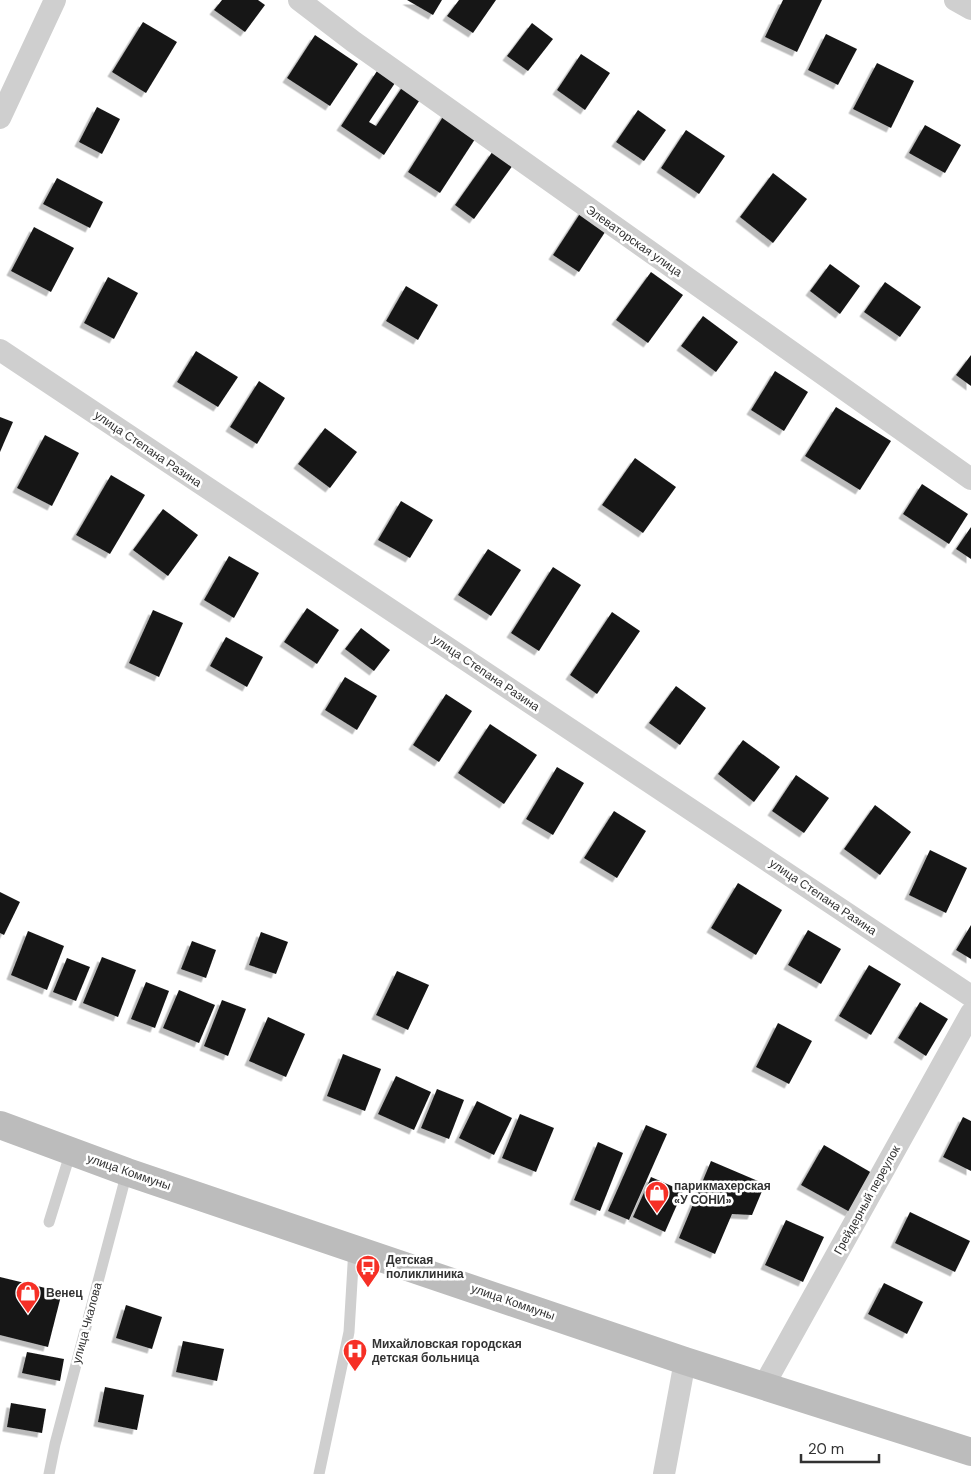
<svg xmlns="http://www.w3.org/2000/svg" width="971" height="1474" viewBox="0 0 971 1474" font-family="'DM Sans',sans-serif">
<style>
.building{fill:#191919;filter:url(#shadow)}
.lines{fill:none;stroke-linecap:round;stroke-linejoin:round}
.lane{stroke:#cfcfcf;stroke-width:11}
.street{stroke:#cfcfcf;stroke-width:22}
.secondary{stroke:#bcbcbc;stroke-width:28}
.labels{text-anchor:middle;stroke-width:5;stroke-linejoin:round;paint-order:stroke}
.street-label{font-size:12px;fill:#323232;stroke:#fff}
.poi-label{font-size:12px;font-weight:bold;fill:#323232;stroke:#fff;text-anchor:start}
</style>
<defs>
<filter id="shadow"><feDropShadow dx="-4.5" dy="4.5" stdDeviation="0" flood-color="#0004"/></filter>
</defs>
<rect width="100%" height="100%" fill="#fff"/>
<g class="building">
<polygon points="222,0 258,0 265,5 245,32 214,10"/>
<polygon points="407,0 442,0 433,15"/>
<polygon points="459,0 496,0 473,33 447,16"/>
<polygon points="783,0 822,0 797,52 765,37"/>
<polygon points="143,22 177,42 146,93 112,72"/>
<polygon points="532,23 553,39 528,71 507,56"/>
<polygon points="826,34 857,49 838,85 808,70"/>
<polygon points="315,35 358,64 330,106 287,78"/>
<polygon points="581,54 610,73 585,110 557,90"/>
<polygon points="877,63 914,81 891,128 853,109"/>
<polygon points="377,71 395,83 369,122 376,126 405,83 423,95 384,155 341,126"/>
<polygon points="97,107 120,119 102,154 79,142"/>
<polygon points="638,110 666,130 644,161 616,142"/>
<polygon points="446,112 479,133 440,193 408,172"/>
<polygon points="925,125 961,145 945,173 909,153"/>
<polygon points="686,130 725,156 699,194 661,168"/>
<polygon points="493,151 513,165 474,219 455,205"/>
<polygon points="773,173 807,199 773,243 740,217"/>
<polygon points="57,178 103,202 90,228 43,204"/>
<polygon points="583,209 609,226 579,272 553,255"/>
<polygon points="34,227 74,248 51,292 11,271"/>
<polygon points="830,264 860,286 840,314 810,291"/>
<polygon points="651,272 683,295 648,343 616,320"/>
<polygon points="108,277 138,293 114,339 84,323"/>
<polygon points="885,282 921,307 900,337 864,312"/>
<polygon points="406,286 438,305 418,340 386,321"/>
<polygon points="703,316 738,342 716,372 681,346"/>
<polygon points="196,351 238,377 218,407 177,382"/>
<polygon points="971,355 971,386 956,375"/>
<polygon points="775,371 808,392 784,431 751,410"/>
<polygon points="259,381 285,398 257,444 230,427"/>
<polygon points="836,407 891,441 860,490 805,456"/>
<polygon points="0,417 13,422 0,452"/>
<polygon points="325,428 357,452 330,488 298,464"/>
<polygon points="45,435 79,453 52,506 17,488"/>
<polygon points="635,458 676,487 643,533 602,505"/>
<polygon points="111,475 145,495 110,554 76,535"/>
<polygon points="922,484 968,514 949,544 903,514"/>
<polygon points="401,501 433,520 410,558 378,540"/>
<polygon points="163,509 198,535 168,576 133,550"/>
<polygon points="971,527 971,559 956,549"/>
<polygon points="488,549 521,570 491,616 458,595"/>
<polygon points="229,556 259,573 234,618 204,600"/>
<polygon points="553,567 581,585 539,651 511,633"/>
<polygon points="307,608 339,630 317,664 284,642"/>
<polygon points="153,610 183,623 159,677 129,663"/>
<polygon points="612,612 640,631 597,694 570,675"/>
<polygon points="361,628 390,650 374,671 345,649"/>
<polygon points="226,637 263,657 247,687 210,666"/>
<polygon points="345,677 377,696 357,730 325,710"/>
<polygon points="676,686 706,708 680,745 649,723"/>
<polygon points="446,694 472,711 439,762 413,745"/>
<polygon points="490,724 537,755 504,804 458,773"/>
<polygon points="743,740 780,767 754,802 718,774"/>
<polygon points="557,767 584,783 553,835 526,819"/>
<polygon points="796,775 829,798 804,833 772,811"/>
<polygon points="875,805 911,832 880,875 844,849"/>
<polygon points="614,811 646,831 617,878 584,858"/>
<polygon points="930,850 967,868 946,913 909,895"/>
<polygon points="738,883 782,910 756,955 711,928"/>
<polygon points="0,892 20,902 4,935 0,933"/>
<polygon points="971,925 971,959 956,950"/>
<polygon points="808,930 841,949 821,984 788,965"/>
<polygon points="28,931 64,946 47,990 11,975"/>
<polygon points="261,932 288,942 276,974 249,965"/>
<polygon points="192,941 216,950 206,978 181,969"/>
<polygon points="102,957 136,970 118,1017 83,1003"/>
<polygon points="67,958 90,967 76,1001 53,992"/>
<polygon points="869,965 901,984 871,1035 839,1016"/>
<polygon points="397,971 429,985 408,1030 376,1015"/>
<polygon points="146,982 169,991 155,1028 131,1019"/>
<polygon points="179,990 215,1005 199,1043 163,1028"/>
<polygon points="222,1000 246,1009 228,1056 204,1046"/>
<polygon points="920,1002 948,1019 926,1056 898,1038"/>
<polygon points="268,1017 305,1034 286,1077 249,1061"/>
<polygon points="778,1023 812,1041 789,1084 756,1067"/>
<polygon points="343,1054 381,1069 365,1111 327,1096"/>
<polygon points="396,1076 431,1092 414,1130 378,1114"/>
<polygon points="437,1089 464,1100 449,1139 421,1128"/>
<polygon points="477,1101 512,1118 494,1155 459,1138"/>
<polygon points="520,1114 554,1128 536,1172 502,1158"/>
<polygon points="963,1117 971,1121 971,1171 943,1157"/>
<polygon points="646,1125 667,1134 629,1220 608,1211"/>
<polygon points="598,1142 623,1153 600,1211 574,1200"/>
<polygon points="824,1145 872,1173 850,1212 801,1185"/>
<polygon points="711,1161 765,1184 752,1215 732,1214 715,1254 679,1238"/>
<polygon points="651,1177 683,1191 665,1232 633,1217"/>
<polygon points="910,1212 970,1241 955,1272 895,1243"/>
<polygon points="786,1220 824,1237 803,1282 765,1265"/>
<polygon points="0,1277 62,1292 48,1347 0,1335"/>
<polygon points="884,1283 923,1302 907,1334 868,1314"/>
<polygon points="126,1305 162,1317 152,1349 116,1338"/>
<polygon points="183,1341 224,1349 217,1381 176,1372"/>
<polygon points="27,1352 64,1359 60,1381 22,1373"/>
<polygon points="105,1387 144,1395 137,1430 98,1422"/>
<polygon points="11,1403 46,1409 42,1433 7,1427"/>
</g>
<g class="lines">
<g class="lane">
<polyline points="49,1222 71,1151"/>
<polyline points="49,1474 55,1444 127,1172"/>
<polyline points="319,1474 349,1332 354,1248"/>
</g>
<g class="street">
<polyline points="299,0 354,42 971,479"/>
<polyline points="955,0 971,9"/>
<polyline points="0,118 55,0"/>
<polyline points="0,350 971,996"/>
<polyline points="763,1387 971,1013"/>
<polyline points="664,1474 685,1361"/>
</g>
<polyline class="secondary" points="0,1125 127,1172 685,1361 971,1452"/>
</g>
<defs>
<symbol id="shop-pin" viewBox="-11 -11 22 30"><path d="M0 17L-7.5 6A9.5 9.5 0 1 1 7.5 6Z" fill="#f63026" stroke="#fff"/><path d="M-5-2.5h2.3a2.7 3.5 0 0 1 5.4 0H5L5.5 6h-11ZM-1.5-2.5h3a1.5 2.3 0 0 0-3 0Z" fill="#fff"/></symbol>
<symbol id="bus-pin" viewBox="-11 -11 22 30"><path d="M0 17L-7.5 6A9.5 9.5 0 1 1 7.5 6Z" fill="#f63026" stroke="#fff"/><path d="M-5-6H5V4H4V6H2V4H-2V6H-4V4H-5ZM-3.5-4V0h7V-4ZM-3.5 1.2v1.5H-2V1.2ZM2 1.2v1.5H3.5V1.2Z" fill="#fff"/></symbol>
<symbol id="hospital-pin" viewBox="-11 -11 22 30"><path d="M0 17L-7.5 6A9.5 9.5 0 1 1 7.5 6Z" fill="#f63026" stroke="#fff"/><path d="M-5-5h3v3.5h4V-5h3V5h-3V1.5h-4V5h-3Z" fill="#fff"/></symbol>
</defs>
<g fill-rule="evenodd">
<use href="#shop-pin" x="643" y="1179" width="28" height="38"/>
<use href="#bus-pin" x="354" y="1253" width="28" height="38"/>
<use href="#shop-pin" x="14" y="1279" width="28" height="38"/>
<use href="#hospital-pin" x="341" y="1337" width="28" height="38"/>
</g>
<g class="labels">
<g class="street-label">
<text transform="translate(634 241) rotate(35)" y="4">Элеваторская улица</text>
<text transform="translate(148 449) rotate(34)" y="4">улица Степана Разина</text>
<text transform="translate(486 673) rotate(34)" y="4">улица Степана Разина</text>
<text transform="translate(823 897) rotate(34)" y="4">улица Степана Разина</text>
<text transform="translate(129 1172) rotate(19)" y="4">улица Коммуны</text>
<text transform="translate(867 1200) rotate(-61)" y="4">Грейдерный переулок</text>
<text transform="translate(513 1302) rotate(19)" y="4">улица Коммуны</text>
<text transform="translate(87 1323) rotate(-75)" y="4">улица Чкалова</text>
</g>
<g class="poi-label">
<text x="674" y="1190">парикмахерская<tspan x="674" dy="14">«У СОНИ»</tspan></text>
<text x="386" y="1264">Детская<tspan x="386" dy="14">поликлиника</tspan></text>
<text x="46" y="1297">Венец</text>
<text x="372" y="1348">Михайловская городская<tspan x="372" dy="14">детская больница</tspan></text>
</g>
</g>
<path d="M801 1454v8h78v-8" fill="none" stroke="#323232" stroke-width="2.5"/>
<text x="808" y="1454" font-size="15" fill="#323232" stroke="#ffffff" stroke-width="4" paint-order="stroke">20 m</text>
</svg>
